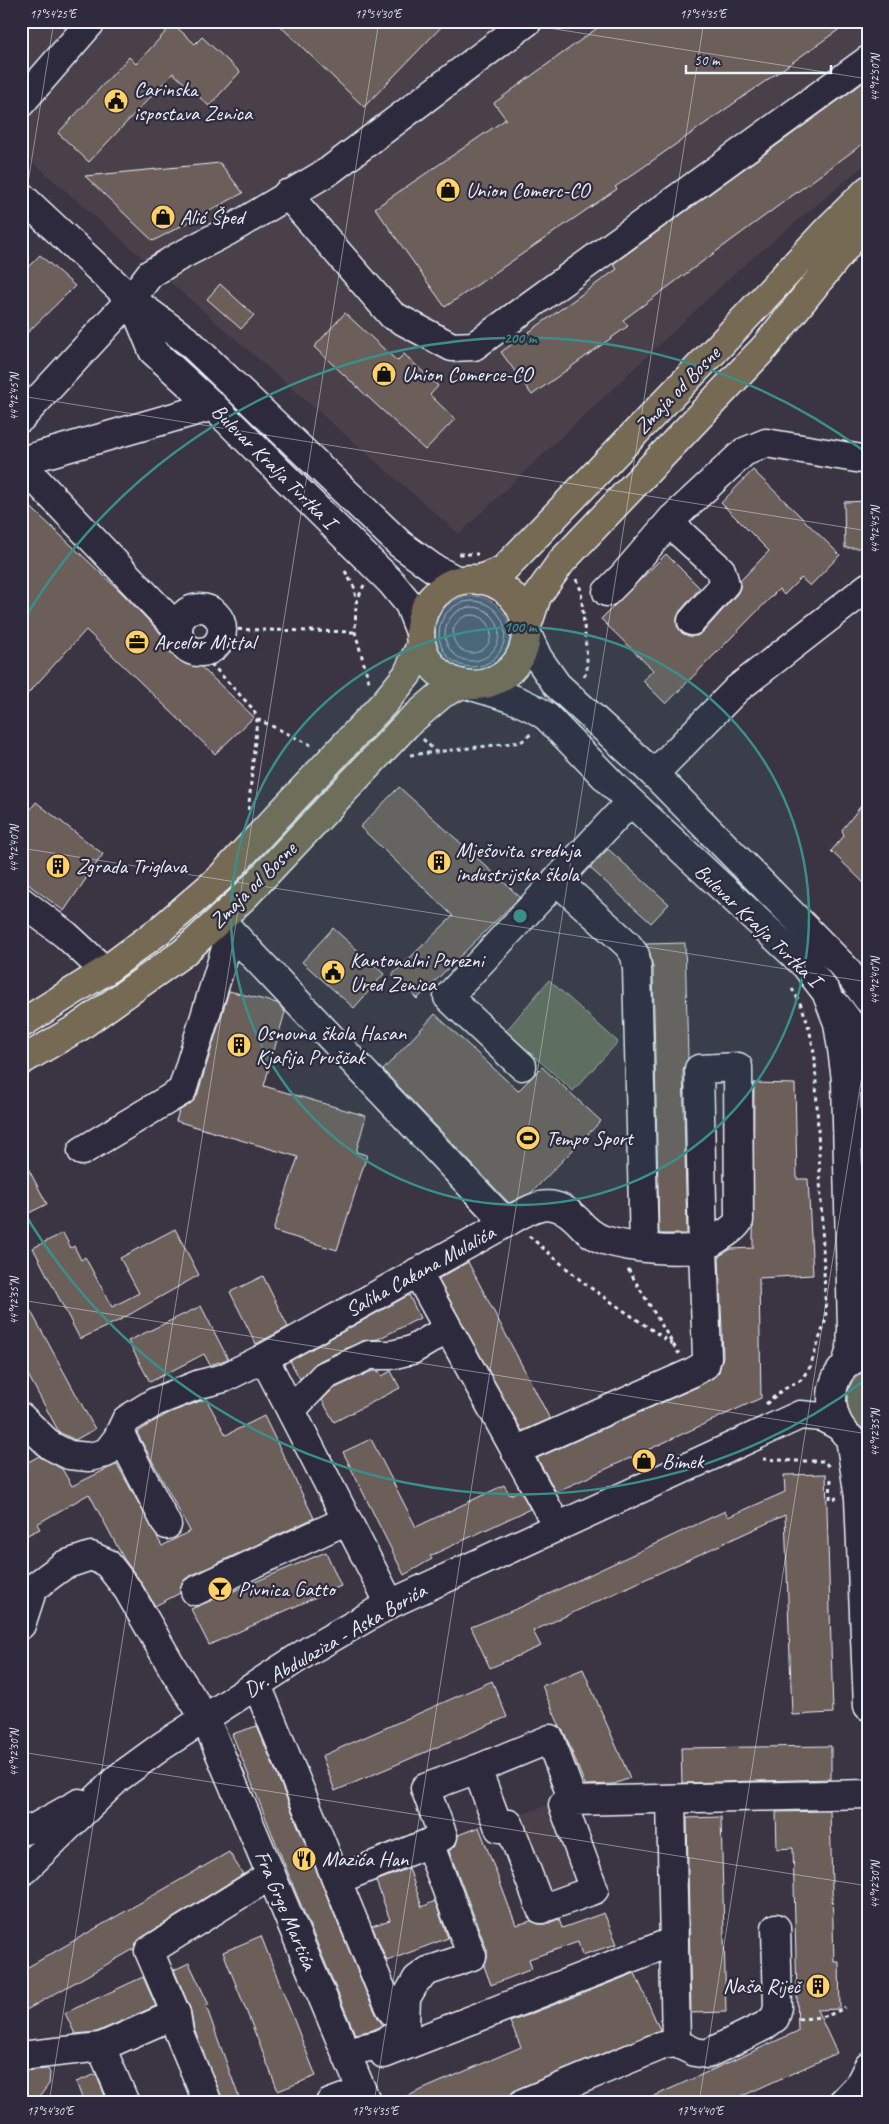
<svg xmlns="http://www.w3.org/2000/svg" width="889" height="2124" viewBox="0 0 889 2124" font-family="Caveat,sans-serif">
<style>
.built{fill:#4a414a}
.green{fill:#646a5c;stroke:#a6aeaa}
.water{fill:#4c6277;stroke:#8a9bab}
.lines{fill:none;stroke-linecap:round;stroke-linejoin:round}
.shore{stroke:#aab8c4;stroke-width:1}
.building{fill:#6c5e5a;stroke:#e8f1f8}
.minor-casing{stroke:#e8f1f8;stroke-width:31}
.major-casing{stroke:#e8f1f8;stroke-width:31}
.path{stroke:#e8f1f8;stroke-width:3;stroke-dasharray:4 4;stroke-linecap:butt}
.minor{stroke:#2f2a3d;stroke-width:28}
.major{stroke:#766a55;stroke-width:28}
.ticks{fill:none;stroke:#e8f1f8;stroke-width:1;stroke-opacity:0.45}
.ring{fill:none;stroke:#3a8f8a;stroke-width:2.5}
.labels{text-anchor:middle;stroke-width:4.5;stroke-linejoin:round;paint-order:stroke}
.poi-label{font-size:21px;fill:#e8f1f8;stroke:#2f2a3d;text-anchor:start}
.street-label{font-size:21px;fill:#e8f1f8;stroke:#2f2a3d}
.centre{fill:#3a8f8a;stroke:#2f2a3d;stroke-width:2.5}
.ring-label{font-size:15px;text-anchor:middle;font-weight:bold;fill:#3a8f8a;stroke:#2f2a3d;stroke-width:4.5;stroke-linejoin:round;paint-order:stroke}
.neatline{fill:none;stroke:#e8f1f8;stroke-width:2}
.ticks-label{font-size:12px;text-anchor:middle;fill:#e8f1f8}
</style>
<rect width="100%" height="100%" fill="#3b3443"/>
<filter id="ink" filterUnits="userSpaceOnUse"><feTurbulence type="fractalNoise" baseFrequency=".02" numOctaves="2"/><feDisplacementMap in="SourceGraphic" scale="10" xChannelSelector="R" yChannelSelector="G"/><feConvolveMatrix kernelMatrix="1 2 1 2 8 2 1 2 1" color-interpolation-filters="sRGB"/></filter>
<g filter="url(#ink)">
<g class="built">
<polygon points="21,21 868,21 868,162 737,271 459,534 21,152"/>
<polygon points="552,1804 581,1887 549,1898 520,1815"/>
</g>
<g class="green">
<polygon points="549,980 618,1042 573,1091 506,1031"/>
<path d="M868 1369V1431C838 1418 840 1383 868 1369Z"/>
</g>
<circle class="water" cx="472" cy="634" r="38"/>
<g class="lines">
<g class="shore">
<circle cx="472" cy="634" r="33"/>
<circle cx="472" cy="634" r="27"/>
<circle cx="472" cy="634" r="19"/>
</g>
</g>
<g class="building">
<polygon points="275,21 447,21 364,107"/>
<polygon points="607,21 851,21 615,187 617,189 445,307 375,208 506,119 494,103"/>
<polygon points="173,24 195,44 202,37 240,72 209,106 173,73 89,162 58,133 129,57 136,64"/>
<polygon points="868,79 868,140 623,320 628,326 532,395 501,352 617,269 613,264"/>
<polygon points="220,163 243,193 153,241 85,176"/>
<polygon points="40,255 75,286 21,339 21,274"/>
<polygon points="220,284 254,315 241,329 207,299"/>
<polygon points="345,313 397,361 404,354 438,386 430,395 455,419 425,450 314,347"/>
<polygon points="753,470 840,555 810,586 801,578 784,595 779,589 666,704 643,681 653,670 601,619 666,554 700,588 680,611 677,618 677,626 682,633 689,636 697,636 704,631 737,594 740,588 740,581 769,551 721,503"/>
<polygon points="21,498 121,592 167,640 177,644 254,717 215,754 86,630 21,701"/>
<polygon points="868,501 868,548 845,548 844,502"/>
<polygon points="399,787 520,897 417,999 392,975 453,916 360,827"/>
<polygon points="868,797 868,887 831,851 844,836 842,830"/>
<polygon points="36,802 103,854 64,911 21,879 21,822"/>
<polygon points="608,849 669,904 651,923 590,868"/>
<polygon points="333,928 384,974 354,1008 302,962"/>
<polygon points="685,943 688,1058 683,1069 687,1234 659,1234 653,968 650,953 646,944"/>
<polygon points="229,991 277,1003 285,1012 264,1086 366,1116 356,1152 367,1155 337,1250 273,1231 298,1157 176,1121 179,1111 190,1104 197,1096"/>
<polygon points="435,1014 518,1091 542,1067 601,1121 531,1193 509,1203 383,1070"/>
<polygon points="754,1083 795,1084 797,1179 808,1179 813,1275 759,1278 761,1398 556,1492 537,1458 697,1387 713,1378 719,1372 723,1356 719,1256 731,1249 753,1248"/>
<polygon points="21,1155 47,1204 21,1217"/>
<polygon points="175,1229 199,1275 118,1321 80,1339 33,1248 63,1233 71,1248 74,1246 81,1260 85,1257 112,1307 139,1293 120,1258"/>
<polygon points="468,1262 550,1419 522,1431 438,1279"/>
<polygon points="263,1276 288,1327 256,1344 230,1292"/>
<polygon points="21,1293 95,1429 75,1440 59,1432 21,1362"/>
<polygon points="409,1295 420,1318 378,1339 362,1341 317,1362 300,1379 290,1361"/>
<polygon points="201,1306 228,1359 210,1365 204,1354 150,1382 128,1341"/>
<polygon points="372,1371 379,1371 382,1376 391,1371 400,1388 334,1422 322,1400 333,1389"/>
<polygon points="206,1399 226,1435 264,1416 314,1518 188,1577 182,1582 180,1593 155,1606 141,1582 124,1559 89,1494 37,1524 40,1529 21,1538 21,1466 39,1456 62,1469 72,1486 117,1464 162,1546 190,1531 137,1433 151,1423 171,1412"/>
<polygon points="371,1439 416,1527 504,1485 510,1495 520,1490 530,1509 430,1556 432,1559 404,1575 343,1452"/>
<polygon points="826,1474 833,1713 792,1715 785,1515 533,1631 541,1646 490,1668 471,1627 521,1607 725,1511 728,1517 785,1492 784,1475"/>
<polygon points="326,1552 341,1586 209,1645 191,1609"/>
<polygon points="583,1669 630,1778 614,1784 585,1785 565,1734 560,1727 542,1686"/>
<polygon points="492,1681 507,1717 335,1791 322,1756"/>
<polygon points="257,1726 366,1992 378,2018 383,2025 373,2030 355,2034 296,1893 232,1734"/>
<polygon points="831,1746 831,1779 682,1783 681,1748"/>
<polygon points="830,1811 834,1962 839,1962 840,2009 817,2010 837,2053 727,2103 639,2103 798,2031 793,1848 777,1849 776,1812"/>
<polygon points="721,1817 726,2012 691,2013 687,1818"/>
<polygon points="479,1827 516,1925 531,1921 538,1924 546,1924 559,1919 562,1928 604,1913 617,1944 582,1955 578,1942 529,1959 532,1969 491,1985 484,1966 487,1959 487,1950 449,1851 456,1845 458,1835"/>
<polygon points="229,1852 243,1874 141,1938 136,1943 134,1949 21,2013 21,1971"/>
<polygon points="409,1868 422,1907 435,1901 448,1938 387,1961 372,1926 390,1920 376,1881"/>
<polygon points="261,1936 316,2076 278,2091 223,1952"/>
<polygon points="189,1963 209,2005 206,2006 241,2103 223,2103 194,2029 190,2008 174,1970"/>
<polygon points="635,1973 660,2030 517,2089 510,2095 491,2103 391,2103 521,2047 510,2022"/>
<polygon points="143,1977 156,2006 97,2032 75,2034 65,2013"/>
<polygon points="48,2069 50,2073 49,2084 35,2103 21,2103 21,2071"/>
<polygon points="96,2074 108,2103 84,2103 76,2082"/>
</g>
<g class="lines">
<defs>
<g id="minor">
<polyline points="21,103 92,21"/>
<polyline points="287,194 392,315 452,347 474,346 868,60"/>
<polyline points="21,196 131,299 189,342 400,544 433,568 458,581"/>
<polyline points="132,300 153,351 213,406 391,582 409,604 420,632"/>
<polyline points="21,418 131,299 150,274 178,257 228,231 329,171 528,21"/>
<polyline points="21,461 213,406"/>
<polyline points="21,464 178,629"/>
<polyline points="607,592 623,576 672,519"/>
<circle cx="200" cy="630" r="22"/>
<polyline points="692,621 725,584 721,570 677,530 672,519 744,452 766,443 868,460"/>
<polyline points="526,632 538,658 557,685 654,774 844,967 868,999"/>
<path d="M468 685C495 693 524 700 547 717L615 787 805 965 826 992 838 1023 842 1049 846 1080 852 1329 851 1348 846 1365"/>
<polyline points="654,774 737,689 868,587"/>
<polyline points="556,880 627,944 635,955 637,968 644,1247"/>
<polyline points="21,901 66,935 105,971"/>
<polyline points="220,920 506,1223 264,1358 390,1604"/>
<polyline points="836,1005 868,1047"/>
<polyline points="522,1066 448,997 630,802"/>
<polyline points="846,1080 855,1072 868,1066"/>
<polyline points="82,1151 182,1091 231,932"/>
<path d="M506 1223C533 1207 551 1194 577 1220 584 1228 594 1237 604 1240 635 1249 672 1252 703 1248L699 1069 738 1067 739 1221C732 1232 715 1239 703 1248L707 1357 705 1365 691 1373 515 1451"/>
<polyline points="417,1272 557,1526"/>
<polyline points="291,1410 324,1376 369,1355 391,1355 412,1350 448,1329"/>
<polyline points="21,1417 51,1446 69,1455 89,1457 106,1453 117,1439 126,1420 155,1402 200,1384 224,1378 264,1358"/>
<path d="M845 1433C824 1410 828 1368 860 1357"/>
<polyline points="120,1434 167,1525"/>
<polyline points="850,1438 859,1498 868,1706"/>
<polyline points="195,1591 347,1520"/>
<polyline points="21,1625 33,1588 64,1565 91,1556 107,1563 128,1590 175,1672 205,1718 367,2103"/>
<polyline points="257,1685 380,1986 392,2011 405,2024"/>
<polyline points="671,1799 676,2043"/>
<polyline points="573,1801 550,1739 477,1769 499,1828 509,1824 541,1909 594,1890 563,1805 573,1801 868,1794"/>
<polyline points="21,1831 36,1827 79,1803"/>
<polyline points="429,1843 443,1836 425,1788 477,1769"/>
<polyline points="21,1873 118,1778 162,1746 310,1650 390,1604 800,1415 822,1417 839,1426"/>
<polyline points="337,1880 429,1843 472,1956 428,1971 417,1979 406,1998 405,2024 401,2033 378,2045 346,2052"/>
<polyline points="176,2014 179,2033 208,2103"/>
<polyline points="384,2054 674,1941"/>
<polyline points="21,2056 101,2047"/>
<polyline points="125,2103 101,2047 176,2014 149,1951 271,1875"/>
<polyline points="330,2103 362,2091"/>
<polyline points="523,2103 663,2045 676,2043 695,2052 707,2054 764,2026 775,2018 778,2007 776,1928"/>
<polyline points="842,2103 859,2085 868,2067"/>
</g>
<g id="major">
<circle cx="473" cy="632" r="53"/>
<polyline points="478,580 503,570 721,344 830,227 868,190"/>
<polyline points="526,629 537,596 562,561 765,347 868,219"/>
<polyline points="21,1024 105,971 160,930 220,878 385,702 407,675 421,645"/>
<polyline points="21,1061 79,1027 183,953 244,897 407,724 442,694 462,684"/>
</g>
</defs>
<use href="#minor" class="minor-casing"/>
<use href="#major" class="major-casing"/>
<g class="path">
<polyline points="459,554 478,554"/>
<polyline points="345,571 354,587 356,600"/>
<polyline points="576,579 581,590 587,659 587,672 582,679"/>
<polyline points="364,585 356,603 355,632 370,685"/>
<polyline points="222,629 355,632"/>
<polyline points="200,652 254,710 257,719 248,814"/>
<polyline points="257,719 313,746"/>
<polyline points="423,739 435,751"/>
<polyline points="410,755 521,742 532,733"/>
<polyline points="529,1236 585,1284 674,1345"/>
<polyline points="628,1269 679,1354"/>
<path d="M766 1404 782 1390 801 1380 810 1367 826 1319 815 1059C811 1034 806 1010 792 989"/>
<polyline points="763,1459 797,1461 824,1461 830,1468"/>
<polyline points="831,1479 830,1499 837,1498"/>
<path d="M798 2019C815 2018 831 2017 845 2007"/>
</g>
<use href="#minor" class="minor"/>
<use href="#major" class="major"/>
</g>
</g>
<path class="ticks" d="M505 21 868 79M21 226 54 21M21 396 868 531M21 848 868 982M21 1300 868 1434M21 1752 868 1886M49 2103 379 21M374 2103 704 21M699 2103 868 1037"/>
<circle cx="520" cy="916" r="289" fill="#3a8f8a" fill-opacity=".12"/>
<g class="ring">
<circle cx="520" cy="916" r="289"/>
<path d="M864 1381A578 578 0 0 1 22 1209M22 623A578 578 0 0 1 864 451"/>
</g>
<defs>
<symbol id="civic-disc" viewBox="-11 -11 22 22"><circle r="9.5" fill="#ffd166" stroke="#2f2a3d"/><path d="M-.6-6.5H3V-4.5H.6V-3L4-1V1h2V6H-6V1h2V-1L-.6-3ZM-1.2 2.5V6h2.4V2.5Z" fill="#111"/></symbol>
<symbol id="shop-disc" viewBox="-11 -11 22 22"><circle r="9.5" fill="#ffd166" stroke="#2f2a3d"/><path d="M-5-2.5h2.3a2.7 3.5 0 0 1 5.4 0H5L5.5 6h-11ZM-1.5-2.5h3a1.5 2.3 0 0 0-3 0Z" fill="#111"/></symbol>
<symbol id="office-disc" viewBox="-11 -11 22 22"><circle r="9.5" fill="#ffd166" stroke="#2f2a3d"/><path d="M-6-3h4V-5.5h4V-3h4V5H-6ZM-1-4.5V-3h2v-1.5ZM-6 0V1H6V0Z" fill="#111"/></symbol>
<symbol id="building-disc" viewBox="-11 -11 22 22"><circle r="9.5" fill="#ffd166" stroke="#2f2a3d"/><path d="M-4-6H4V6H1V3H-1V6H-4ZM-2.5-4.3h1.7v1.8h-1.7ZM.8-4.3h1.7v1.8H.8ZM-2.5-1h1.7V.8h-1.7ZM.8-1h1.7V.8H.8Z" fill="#111"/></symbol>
<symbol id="stadium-disc" viewBox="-11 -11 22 22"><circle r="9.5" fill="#ffd166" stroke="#2f2a3d"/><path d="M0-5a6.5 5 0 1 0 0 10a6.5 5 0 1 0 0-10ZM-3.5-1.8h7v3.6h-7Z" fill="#111"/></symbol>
<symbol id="bar-disc" viewBox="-11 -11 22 22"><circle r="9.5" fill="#ffd166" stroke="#2f2a3d"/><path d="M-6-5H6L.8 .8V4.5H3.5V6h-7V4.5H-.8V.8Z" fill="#111"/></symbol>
<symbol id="restaurant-disc" viewBox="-11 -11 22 22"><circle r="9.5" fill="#ffd166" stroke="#2f2a3d"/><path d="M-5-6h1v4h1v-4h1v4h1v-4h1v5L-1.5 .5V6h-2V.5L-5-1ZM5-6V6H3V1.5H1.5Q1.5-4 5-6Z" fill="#111"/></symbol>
</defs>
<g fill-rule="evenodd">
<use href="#civic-disc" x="102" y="87" width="28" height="28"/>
<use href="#shop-disc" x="434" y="176" width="28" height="28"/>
<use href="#shop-disc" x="149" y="203" width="28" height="28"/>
<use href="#shop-disc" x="370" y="360" width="28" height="28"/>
<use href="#office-disc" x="123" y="628" width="28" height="28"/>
<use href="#building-disc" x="425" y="848" width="28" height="28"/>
<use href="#building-disc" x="44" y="852" width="28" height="28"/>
<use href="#civic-disc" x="319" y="958" width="28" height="28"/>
<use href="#building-disc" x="225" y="1031" width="28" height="28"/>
<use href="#stadium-disc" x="514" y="1124" width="28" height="28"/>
<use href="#shop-disc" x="630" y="1447" width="28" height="28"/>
<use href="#bar-disc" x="206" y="1575" width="28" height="28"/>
<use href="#restaurant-disc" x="290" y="1845" width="28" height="28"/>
<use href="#building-disc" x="804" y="1972" width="28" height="28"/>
</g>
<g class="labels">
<g class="poi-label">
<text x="134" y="96">Carinska<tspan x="134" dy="24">ispostava Zenica</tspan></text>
<text x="466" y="197">Union Comerc-CO</text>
<text x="180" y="224">Alić Šped</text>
<text x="402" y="381">Union Comerce-CO</text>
<text x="154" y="649">Arcelor Mittal</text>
<text x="456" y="857">Mješovita srednja<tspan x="456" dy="24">industrijska škola</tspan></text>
<text x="76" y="873">Zgrada Triglava</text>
<text x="350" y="967">Kantonalni Porezni<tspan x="350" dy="24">Ured Zenica</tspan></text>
<text x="256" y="1040">Osnovna škola Hasan<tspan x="256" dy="24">Kjafija Pruščak</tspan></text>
<text x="546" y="1145">Tempo Sport</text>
<text x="662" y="1468">Bimek</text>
<text x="238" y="1596">Pivnica Gatto</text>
<text x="322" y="1866">Mazića Han</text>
<text x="800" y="1993" text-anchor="end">Naša Riječ</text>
</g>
<g class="street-label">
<text transform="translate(677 390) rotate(-46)" y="7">Zmaja od Bosne</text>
<text transform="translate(274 466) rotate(45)" y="7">Bulevar Kralja Tvrtka I</text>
<text transform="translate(253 885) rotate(-45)" y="7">Zmaja od Bosne</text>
<text transform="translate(758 925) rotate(44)" y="7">Bulevar Kralja Tvrtka I</text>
<text transform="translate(420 1271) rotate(-29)" y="7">Saliha Cakana Mulalića</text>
<text transform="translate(335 1640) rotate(-30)" y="7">Dr. Abdulaziza - Aska Borića</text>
<text transform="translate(286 1910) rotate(67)" y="7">Fra Grge Martića</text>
</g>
</g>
<circle cx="520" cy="916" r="8" class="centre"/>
<g class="ring-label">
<text x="520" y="343">200 m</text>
<text x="520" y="632">100 m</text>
</g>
<rect width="889" height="2124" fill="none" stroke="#2f2a3d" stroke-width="55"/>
<path d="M686 65v8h145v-8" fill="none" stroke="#e8f1f8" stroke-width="2.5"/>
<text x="694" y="65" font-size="15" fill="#e8f1f8" stroke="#2f2a3d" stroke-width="4" paint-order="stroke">50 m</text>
<rect x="28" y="28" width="834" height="2068" class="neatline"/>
<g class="ticks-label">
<text x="53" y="18">17°54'25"E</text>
<text x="378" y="18">17°54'30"E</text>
<text x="703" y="18">17°54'35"E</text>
<text transform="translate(875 78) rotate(-90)" y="4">44°12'50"N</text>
<text transform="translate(14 397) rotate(-90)" y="4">44°12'45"N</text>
<text transform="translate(875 530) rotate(-90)" y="4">44°12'45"N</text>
<text transform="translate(14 849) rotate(-90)" y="4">44°12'40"N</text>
<text transform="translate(875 981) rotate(-90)" y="4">44°12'40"N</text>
<text transform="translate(14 1301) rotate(-90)" y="4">44°12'35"N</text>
<text transform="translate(875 1433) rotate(-90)" y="4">44°12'35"N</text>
<text transform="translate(14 1753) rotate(-90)" y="4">44°12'30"N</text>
<text transform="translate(875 1885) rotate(-90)" y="4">44°12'30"N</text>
<text x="50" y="2115">17°54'30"E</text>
<text x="375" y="2115">17°54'35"E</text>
<text x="700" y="2115">17°54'40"E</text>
</g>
</svg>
